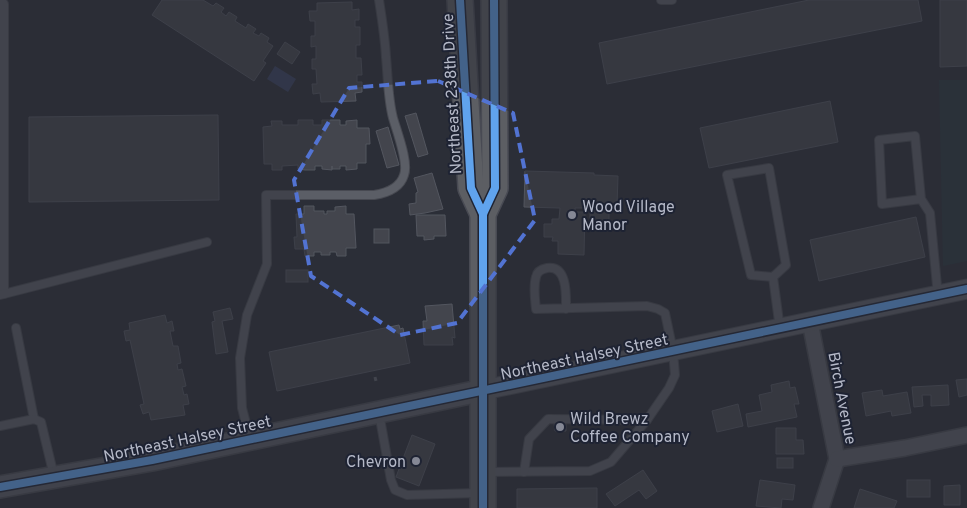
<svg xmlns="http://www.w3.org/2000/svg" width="967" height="508" viewBox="0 0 967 508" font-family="Overpass,sans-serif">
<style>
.green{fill:#28363d}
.water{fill:#394160}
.building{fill:#43454d;stroke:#53565f}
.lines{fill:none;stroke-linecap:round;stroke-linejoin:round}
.service-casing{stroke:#474951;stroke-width:10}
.minor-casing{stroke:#474951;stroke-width:18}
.tertiary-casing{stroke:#474951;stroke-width:21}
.secondary-casing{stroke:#474951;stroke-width:24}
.trunk-casing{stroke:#484a53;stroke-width:28}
.path{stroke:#5e6169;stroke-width:3;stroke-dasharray:4 4;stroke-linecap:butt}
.service{stroke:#5b5e66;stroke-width:8}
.minor{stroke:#5b5e66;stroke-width:15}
.tertiary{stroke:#5b5e66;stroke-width:19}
.secondary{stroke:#595b64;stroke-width:21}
.trunk{stroke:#5c5e63;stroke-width:25}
.cycleway-casing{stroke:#1e2333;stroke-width:11}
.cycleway{stroke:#60a3ed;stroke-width:8}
.marked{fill:none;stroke:#5273d2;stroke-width:4;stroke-dasharray:10 6;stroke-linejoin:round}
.poi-dot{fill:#858895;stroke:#1e2333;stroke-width:2}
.labels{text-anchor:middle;stroke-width:4;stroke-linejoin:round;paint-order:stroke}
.street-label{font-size:16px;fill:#b5b9c8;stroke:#1e2333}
.poi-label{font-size:16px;fill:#b5b9c8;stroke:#1e2333;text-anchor:start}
</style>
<rect width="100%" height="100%" fill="#2b2e37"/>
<polygon class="green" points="939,80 967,80 967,261 943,266"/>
<polygon class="water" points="275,66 296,79 288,92 267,79"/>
<g class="building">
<polygon points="162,0 203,0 213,6 216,3 224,8 221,12 226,16 229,12 237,17 235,21 246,28 248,24 256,29 253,33 259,36 261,33 269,38 267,42 273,46 263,61 266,63 254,81 152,15"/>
<polygon points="809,0 918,0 922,21 607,84 599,43"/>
<polygon points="940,0 967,0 967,66 940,67"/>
<polygon points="352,2 352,10 359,9 359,20 355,20 355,27 360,27 360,45 356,45 356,58 361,58 362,75 357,75 357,82 362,82 362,92 355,93 356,101 321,102 320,93 313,94 312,84 317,84 316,69 312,69 312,59 316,59 316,46 311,47 311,36 315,36 315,21 310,21 309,11 317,11 317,3"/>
<polygon points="285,42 300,52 292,64 277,54"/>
<polygon points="830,101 838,142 709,168 700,128"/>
<polygon points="416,113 428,154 418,157 405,116"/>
<polygon points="218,115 219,200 29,202 29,117"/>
<polygon points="298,120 313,120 313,125 322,125 322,120 340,120 340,125 346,125 346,121 357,120 357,128 369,128 370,144 366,144 366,163 357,163 357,169 346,170 346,166 340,166 340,169 332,169 332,166 332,170 322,169 322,166 315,166 315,170 305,170 298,169 298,165 282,166 282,170 272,170 272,164 264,164 263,127 272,126 271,121 282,121 282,125 298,125"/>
<polygon points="388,127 399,165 387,168 376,131"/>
<polygon points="525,171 594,173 594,175 618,176 617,206 592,205 592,208 575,208 575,212 585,212 584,255 558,254 558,241 552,241 553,237 544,237 544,224 552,224 552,219 559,219 560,208 524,207"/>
<polygon points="432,173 443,209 425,213 410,215 409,204 416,203 416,193 418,192 414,178"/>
<polygon points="304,206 314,206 314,211 324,211 324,214 327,214 327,211 335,211 335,207 346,206 346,214 354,214 356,248 346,248 346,256 337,256 336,252 330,252 330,255 321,255 321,252 314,252 314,256 305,256 304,249 295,249 294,237 297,237 296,214 304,214"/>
<rect x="590" y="210" width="19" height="14"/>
<polygon points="416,215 445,215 446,236 434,236 434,239 424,240 424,236 417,236"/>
<polygon points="916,217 925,257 819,281 810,240"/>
<rect x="374" y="229" width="15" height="14"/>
<rect x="286" y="270" width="22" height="12"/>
<polygon points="452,304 455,338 452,337 453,345 424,345 423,321 427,321 425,306"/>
<polygon points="230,308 233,319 222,321 228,352 216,354 212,322 215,321 213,312"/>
<polygon points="165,315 167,323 172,321 174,331 170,331 173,346 178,346 181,363 177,364 178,370 182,369 186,386 182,387 184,395 187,394 189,404 183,405 185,415 151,420 149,412 143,414 140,405 144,404 130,340 126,341 124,331 130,330 129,323"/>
<polygon points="399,325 400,329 403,328 410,363 277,391 269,352"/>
<polygon points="967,379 967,395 959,397 956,380"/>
<polygon points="789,381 790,388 795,387 799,404 794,404 797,417 748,427 746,414 762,411 759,395 772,392 771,385"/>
<polygon points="948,385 949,405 931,406 931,395 922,395 923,406 914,407 912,387"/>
<polygon points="882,390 883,396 907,392 911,413 892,416 891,411 866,416 862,393"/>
<polygon points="738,404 743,426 717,432 712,411"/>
<polygon points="554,423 566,423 566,431 555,431"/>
<polygon points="776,428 796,428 796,440 803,440 804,454 776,454"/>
<polygon points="412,435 435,444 419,486 396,477"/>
<rect x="777" y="458" width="16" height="10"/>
<polygon points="643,470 657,491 646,499 639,490 615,506 606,494"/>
<polygon points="760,480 795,485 793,500 782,499 781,508 756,506"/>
<rect x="907" y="480" width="23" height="17"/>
<polygon points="960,485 960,505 944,505 944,486"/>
<polygon points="597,488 597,508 517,508 517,489"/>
<polygon points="860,489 897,501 894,508 854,508"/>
</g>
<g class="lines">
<defs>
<g id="service">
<polyline points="1,0 4,4 4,294"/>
<polyline points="661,0 672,0"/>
<polyline points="921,199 915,136 879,140 882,204 921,199 930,213 938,296"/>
<polyline points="773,277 786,265 769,168 727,175 751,275 773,277 780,329"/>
<polyline points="0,295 207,242"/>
<polyline points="16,328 34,419"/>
<polyline points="379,413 391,480 395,490 407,495 479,493"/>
<polyline points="0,426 34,419 41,422 54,476"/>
<path d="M250 439 242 408 240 358 247 315 267 264 266 195H374C387 193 400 188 404 175 409 163 397 132 393 118 388 99 388 78 386 57 385 38 382 19 379 0"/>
<path d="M486 472 590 471 611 462 647 420 669 388 675 375 673 351 665 313 658 309 647 306 536 309C535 299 533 287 536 277 537 271 542 269 547 268 568 265 566 296 566 309"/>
<polyline points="524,472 529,439 548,419 647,420"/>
</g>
<g id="minor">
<polyline points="810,322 837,459 821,508"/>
<polyline points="837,459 905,448 967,435"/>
</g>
<polyline id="tertiary" points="484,390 967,289"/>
<polyline id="secondary" points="0,487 152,460 484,390"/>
<g id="trunk">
<polyline points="460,0 471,188 483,214"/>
<polyline points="483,508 483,214 495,188 494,0"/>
</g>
</defs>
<use href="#service" class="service-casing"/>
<use href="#minor" class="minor-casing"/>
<use href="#tertiary" class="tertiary-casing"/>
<use href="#secondary" class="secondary-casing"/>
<use href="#trunk" class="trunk-casing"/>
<polyline class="path" points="375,377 376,381"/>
<use href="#service" class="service"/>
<use href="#minor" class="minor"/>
<use href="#tertiary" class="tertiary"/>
<use href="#secondary" class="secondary"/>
<use href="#trunk" class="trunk"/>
<defs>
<g id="cycleway">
<polyline points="460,0 471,188 483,214"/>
<polyline points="0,487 152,460 967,289"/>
<polyline points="483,508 483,214 495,188 494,0"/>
</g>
</defs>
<use href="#cycleway" class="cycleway-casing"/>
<use href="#cycleway" class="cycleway"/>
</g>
<path d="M0 0H967V508H0ZM438 81 513 113 535 220 457 323 400 335 311 276 294 180 349 88Z" fill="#2b2e37" fill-opacity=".55" fill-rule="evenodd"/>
<path class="marked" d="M438 81 513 113 535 220 457 323 400 335 311 276 294 180 349 88Z"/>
<g class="poi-dot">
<circle cx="572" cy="215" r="5"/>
<circle cx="560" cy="427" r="5"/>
<circle cx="416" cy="461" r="5"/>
</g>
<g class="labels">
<g class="street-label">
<text transform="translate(451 94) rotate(-93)" y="6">Northeast 238th Drive</text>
<text transform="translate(584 356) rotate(-12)" y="6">Northeast Halsey Street</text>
<text transform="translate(843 398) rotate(79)" y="6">Birch Avenue</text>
<text transform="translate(187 438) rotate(-12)" y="6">Northeast Halsey Street</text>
</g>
<g class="poi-label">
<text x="582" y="212">Wood Village<tspan x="582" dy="18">Manor</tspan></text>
<text x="570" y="424">Wild Brewz<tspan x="570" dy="18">Coffee Company</tspan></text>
<text x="406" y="467" text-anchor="end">Chevron</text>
</g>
</g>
</svg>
